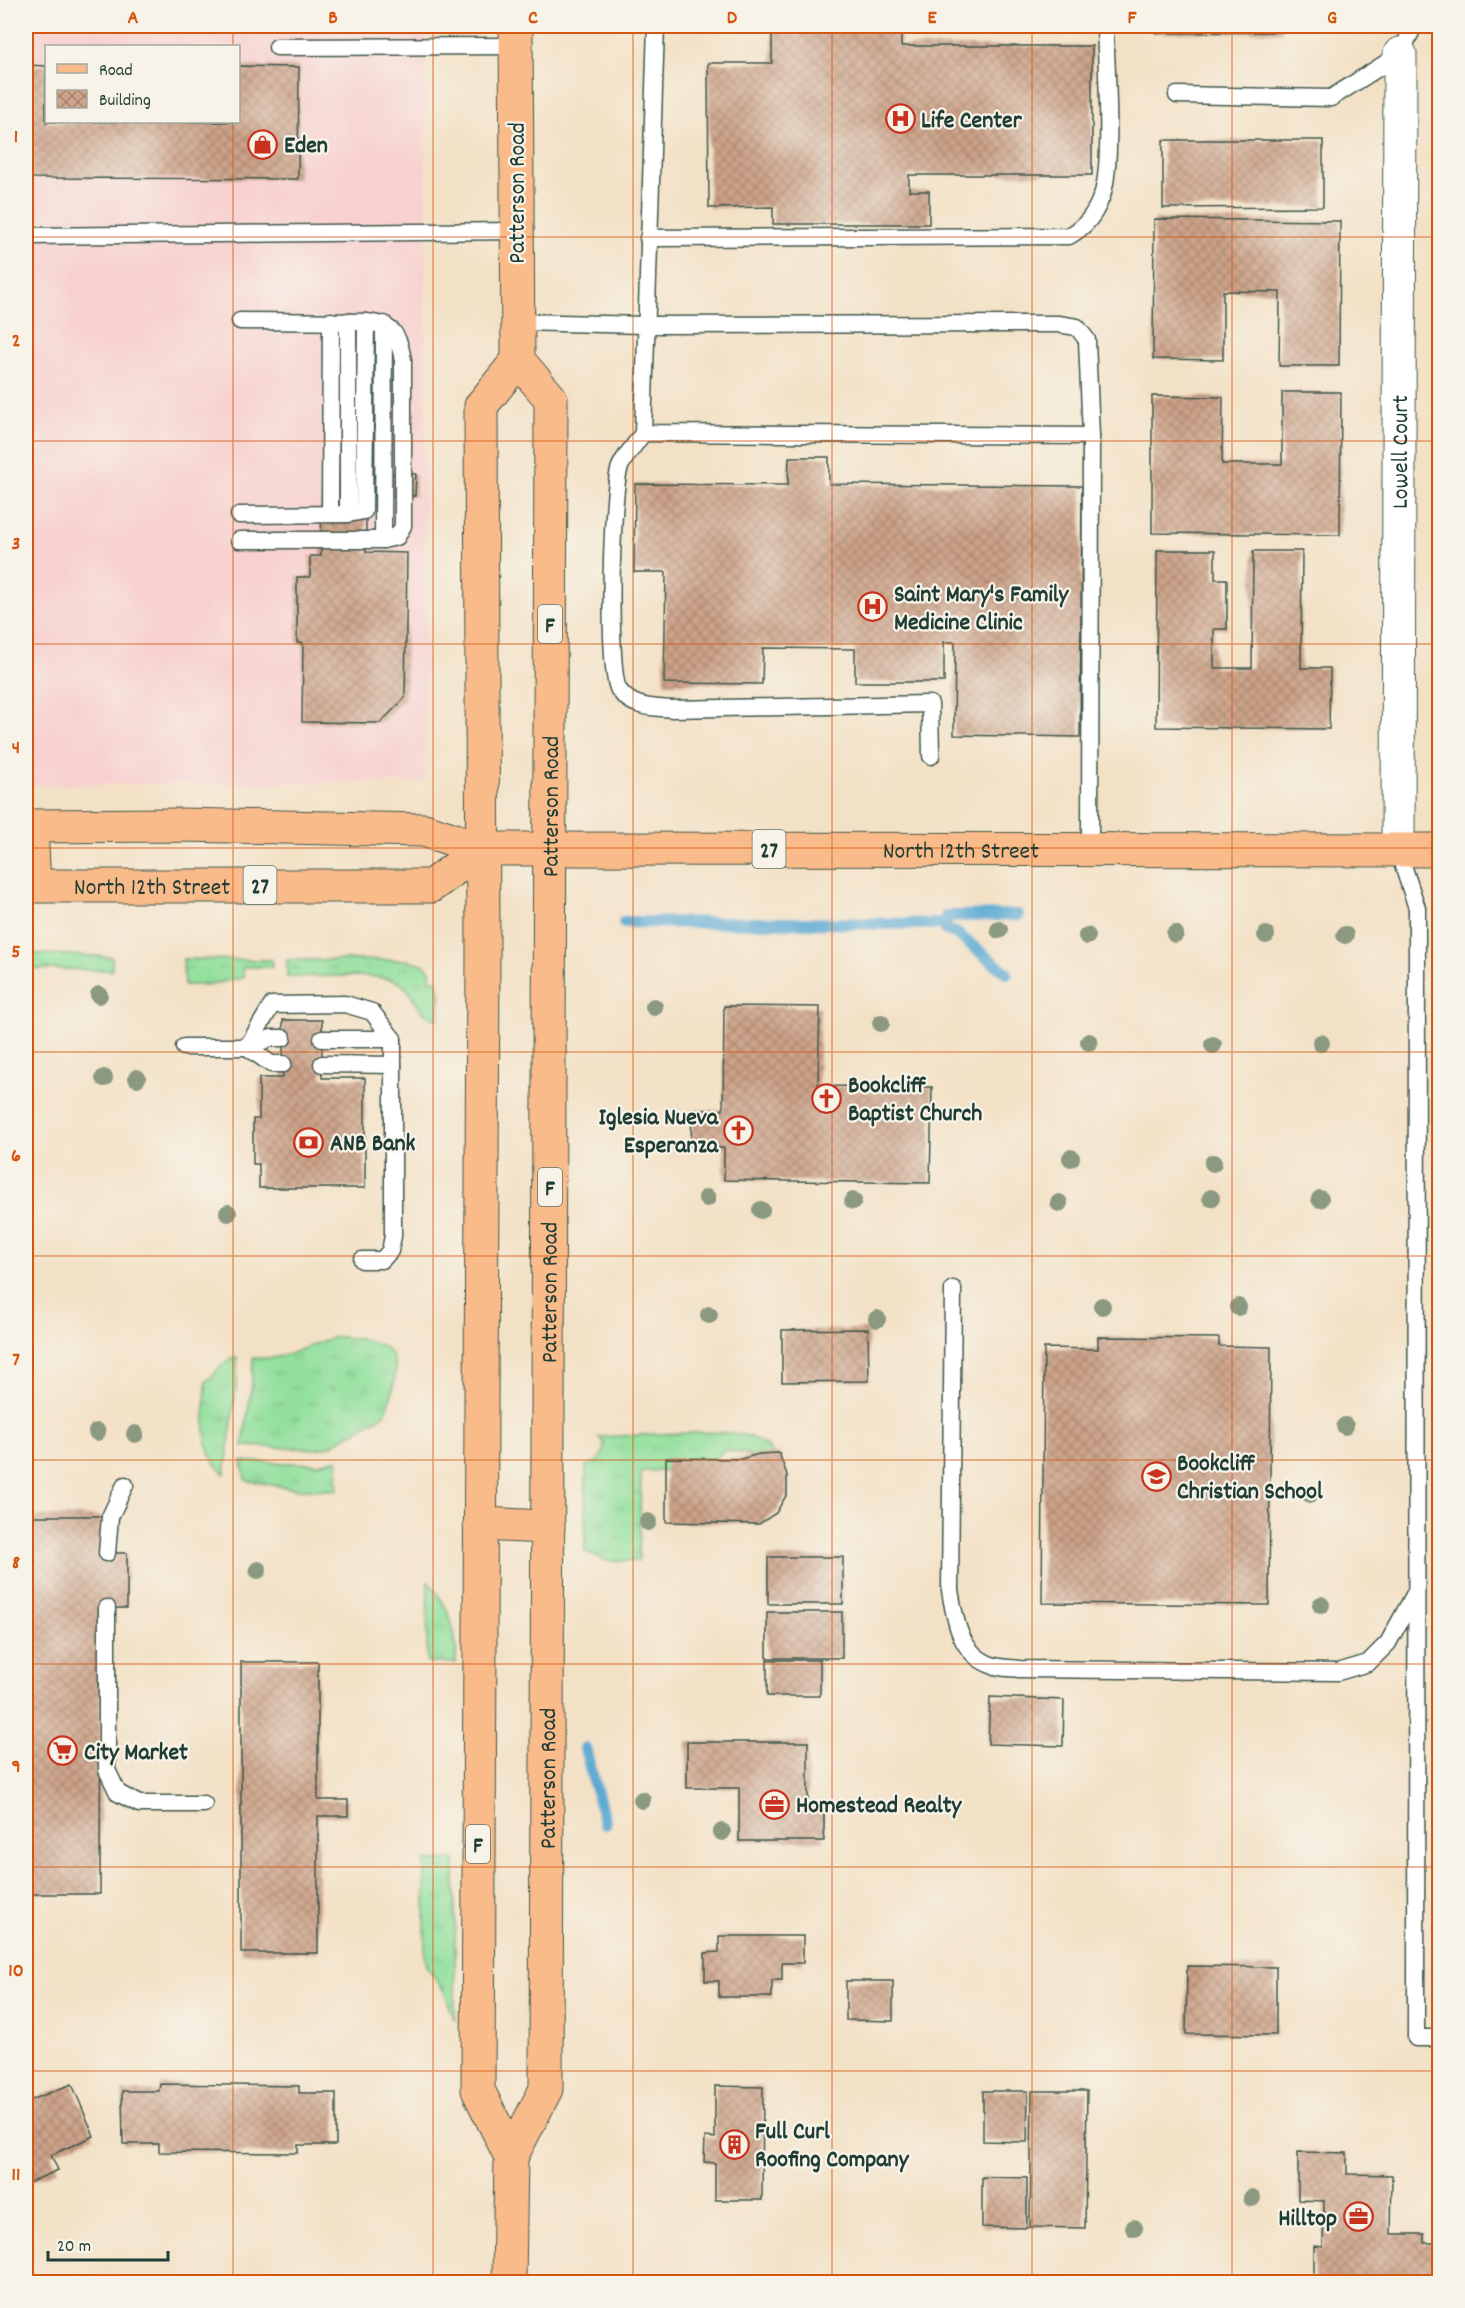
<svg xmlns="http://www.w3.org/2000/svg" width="1465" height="2308" viewBox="0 0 1465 2308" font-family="Dekko,sans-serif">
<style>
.built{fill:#f7d0cf;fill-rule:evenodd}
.grass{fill:url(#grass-tufts);stroke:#598e68;stroke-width:1.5}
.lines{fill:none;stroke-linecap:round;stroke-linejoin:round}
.stream{stroke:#58a8d3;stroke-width:12}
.building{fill:url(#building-cross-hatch)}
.lane-casing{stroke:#3f564a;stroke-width:19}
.street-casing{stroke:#3f564a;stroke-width:35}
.primary-casing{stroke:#3f564a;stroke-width:35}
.lane{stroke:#fff;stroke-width:16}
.street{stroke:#fff;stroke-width:33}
.primary{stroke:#fabb8b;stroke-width:33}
.tree{fill:#8b9981}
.grid{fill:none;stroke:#d45610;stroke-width:1.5;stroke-opacity:0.55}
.labels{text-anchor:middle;stroke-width:4.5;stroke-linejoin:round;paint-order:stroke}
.shield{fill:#f7f3e8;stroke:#60746a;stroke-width:1.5}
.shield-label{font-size:22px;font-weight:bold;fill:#1f3d34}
.poi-label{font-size:24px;font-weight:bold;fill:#1f3d34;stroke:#f7f3e8;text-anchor:start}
.street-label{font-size:24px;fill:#1f3d34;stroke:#f7f3e8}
.neatline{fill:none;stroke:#d45610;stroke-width:2}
.grid-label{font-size:20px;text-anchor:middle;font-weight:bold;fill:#d45610}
</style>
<defs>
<pattern id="grass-tufts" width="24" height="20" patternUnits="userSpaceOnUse" patternTransform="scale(1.5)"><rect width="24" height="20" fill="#93e09d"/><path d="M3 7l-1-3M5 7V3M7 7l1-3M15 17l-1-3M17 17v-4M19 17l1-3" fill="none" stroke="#7ec188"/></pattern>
<pattern id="building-cross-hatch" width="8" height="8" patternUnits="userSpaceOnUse" patternTransform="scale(1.5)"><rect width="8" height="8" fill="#cea389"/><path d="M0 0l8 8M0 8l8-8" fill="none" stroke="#a78671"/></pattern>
</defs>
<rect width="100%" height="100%" fill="#f7f3e8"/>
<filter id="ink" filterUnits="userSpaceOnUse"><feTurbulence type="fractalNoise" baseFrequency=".0167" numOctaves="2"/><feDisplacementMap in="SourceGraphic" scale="12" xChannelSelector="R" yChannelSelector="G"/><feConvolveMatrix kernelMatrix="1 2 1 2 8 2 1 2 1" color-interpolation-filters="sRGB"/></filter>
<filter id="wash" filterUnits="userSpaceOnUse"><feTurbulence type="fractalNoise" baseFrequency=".008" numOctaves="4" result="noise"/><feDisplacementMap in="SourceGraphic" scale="24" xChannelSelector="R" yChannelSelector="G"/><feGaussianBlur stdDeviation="1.35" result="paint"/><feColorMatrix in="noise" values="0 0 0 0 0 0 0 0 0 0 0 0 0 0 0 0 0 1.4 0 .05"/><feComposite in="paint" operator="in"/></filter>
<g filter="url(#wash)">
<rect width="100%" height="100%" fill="#f3e1c6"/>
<path class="built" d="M26 26H426L425 782 26 785ZM46 46H238V122H46Z"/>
<g class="grass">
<polygon points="26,953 112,957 112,970 26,969"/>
<polygon points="183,959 272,960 272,967 243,967 243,978 205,985 184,985"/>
<path d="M287 960H406L423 964 430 970V980H437L441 995 438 1019C416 1017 416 991 398 982 379 972 312 977 287 977Z"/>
<path d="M337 1337C399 1339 405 1359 385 1414L330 1446 317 1449 243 1446 252 1383 253 1358C294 1361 301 1344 337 1337Z"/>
<path d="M237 1357V1381L225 1474C197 1454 206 1411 206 1381 219 1373 221 1360 237 1357Z"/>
<path d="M681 1433C712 1433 750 1426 772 1452L769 1456C751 1459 738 1449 722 1451L709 1470 641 1471 639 1561H605L585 1551 586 1466C598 1464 605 1454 604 1443L599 1437Z"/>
<polygon points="338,1459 337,1490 296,1489 245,1480 242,1461 318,1464"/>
<path d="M428 1581C450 1607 457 1630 456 1663H427Z"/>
<polygon points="455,1860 455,2021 444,1991 427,1966 425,1955 425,1861"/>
</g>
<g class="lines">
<g class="stream">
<polyline points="624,922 946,924"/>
<polyline points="1007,973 956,933 946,930 946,916 1018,915"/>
<polyline points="585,1748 605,1824"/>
</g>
</g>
<g id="blocks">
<g class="building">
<polygon points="772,26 901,26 901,46 1092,46 1092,175 909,175 909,191 929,191 929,224 773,224 773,207 709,208 708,63 772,63"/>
<polygon points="1155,26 1282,26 1282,32 1156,33"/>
<polygon points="26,65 46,66 46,122 238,122 238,66 299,67 298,179 26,178"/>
<polygon points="1163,140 1323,140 1323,207 1163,208"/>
<polygon points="1154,219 1340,221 1339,366 1279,366 1280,292 1223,291 1223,360 1153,359"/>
<polygon points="1282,392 1341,392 1340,535 1152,533 1152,396 1223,397 1222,464 1282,464"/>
<polygon points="789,457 829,457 829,484 1082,486 1080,737 954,735 955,642 944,642 944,682 855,682 855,649 763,648 762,684 664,683 666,572 634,572 635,484 788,485"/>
<polygon points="360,473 416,474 415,496 366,496 366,552 407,553 405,698 380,723 302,722 303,643 297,643 297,577 310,577 310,556 321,556 322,475 360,476"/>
<polygon points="1157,550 1215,550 1215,579 1227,579 1227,629 1214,629 1214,668 1252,668 1253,551 1302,551 1301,668 1330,668 1329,729 1156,727"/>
<polygon points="724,1006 820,1007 818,1086 932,1087 930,1183 724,1180 724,1148 691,1147 692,1110 723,1110"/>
<polygon points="283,1020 322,1020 322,1078 365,1078 365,1188 259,1188 259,1164 253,1164 253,1119 259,1119 259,1078 283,1078"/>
<polygon points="868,1329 869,1381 782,1382 782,1330"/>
<polygon points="1098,1337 1219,1338 1219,1346 1271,1347 1269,1605 1042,1603 1044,1348 1098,1349"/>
<polygon points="779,1453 787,1475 787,1494 776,1513 759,1524 666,1522 666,1458 741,1459 759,1454"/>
<polygon points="26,1516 101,1516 101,1553 127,1553 127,1608 101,1608 100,1894 26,1894"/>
<rect x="768" y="1557" width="75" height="47"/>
<rect x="767" y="1612" width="75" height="46"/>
<rect x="767" y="1660" width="53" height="36"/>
<polygon points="241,1662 318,1662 318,1800 348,1800 348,1816 318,1816 318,1953 241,1953"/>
<polygon points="990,1697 1064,1700 1063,1746 988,1744"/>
<polygon points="687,1742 808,1742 808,1804 824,1804 824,1841 739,1841 739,1788 687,1788"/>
<polygon points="719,1936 803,1936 803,1963 782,1963 782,1980 772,1980 772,1997 719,1997 719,1981 705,1981 705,1953 719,1952"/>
<polygon points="1187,1966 1276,1967 1276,2035 1186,2034"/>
<polygon points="846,1981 893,1981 893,2021 846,2020"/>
<polygon points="72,2084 94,2136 51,2155 58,2170 26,2184 26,2102"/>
<polygon points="160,2084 299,2086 299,2093 336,2093 336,2145 298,2145 298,2153 293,2153 159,2152 159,2144 123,2144 122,2091 159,2091"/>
<polygon points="715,2086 763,2087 762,2200 715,2200 715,2163 704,2162 705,2137 715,2138"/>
<polygon points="983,2091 1028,2091 1027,2142 983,2141"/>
<polygon points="1032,2091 1087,2091 1085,2228 1030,2227"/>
<polygon points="1298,2152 1347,2153 1347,2174 1392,2175 1391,2234 1424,2234 1424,2243 1440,2243 1440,2282 1314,2282 1314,2246 1323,2247 1324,2201 1298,2200"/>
<polygon points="982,2177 1027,2178 1027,2228 982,2227"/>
</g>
</g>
</g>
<g filter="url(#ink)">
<use href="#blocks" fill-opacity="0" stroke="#3f564a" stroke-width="1.5"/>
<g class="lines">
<defs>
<g id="lane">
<polyline points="277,47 516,46"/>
<polyline points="1177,95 1331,98 1400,54 1414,26"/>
<polyline points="26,236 516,231"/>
<path d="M648 238 1069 236C1085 227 1094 216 1101 198 1114 168 1106 63 1105 26"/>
<polyline points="518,322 644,325 1058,324 1077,327 1087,340 1091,436 643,433 656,26"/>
<path d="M643 433C636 444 625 455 620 467 611 489 607 673 619 690 632 708 650 707 672 709L930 704 931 756"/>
<polyline points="330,514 331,321"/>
<polyline points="348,514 348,321"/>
<polyline points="239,515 348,514 364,511 366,322"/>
<path d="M239 540H383L397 537 403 526V360C398 334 394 325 366 322L240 321"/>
<polyline points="383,540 384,324"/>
<polyline points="1090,850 1091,436"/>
<polyline points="1398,850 1417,908 1416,2038 1440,2038"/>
<polyline points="322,1039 393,1039"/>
<polyline points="184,1047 247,1047 271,1038 283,1038"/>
<polyline points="247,1047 272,1005 345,1004 372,1012 393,1039 393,1236 390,1251 382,1260 362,1260"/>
<polyline points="247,1047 271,1064 283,1064"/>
<polyline points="322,1064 393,1065"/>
<path d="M953 1289 950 1590C955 1619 959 1653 991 1665 999 1668 1010 1668 1019 1669L1338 1672 1368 1663 1388 1643 1414 1595"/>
<polyline points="107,1553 110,1517 125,1485"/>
<polyline points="107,1608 107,1770 118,1793 139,1804 204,1804"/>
</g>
<g id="street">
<path id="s1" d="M1398 850 1400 54"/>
</g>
<g id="primary">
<path id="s2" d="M26 826 181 825 424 830 482 849 1440 850"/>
<polyline points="31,826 34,886"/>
<path id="s3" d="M26 886H431L482 849"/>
<polyline points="480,1524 548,1527"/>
<path id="s4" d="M511 2157 546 2089 551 399 518 360 516 26"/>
<polyline points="509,2282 511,2157 478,2090 483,952 481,406 518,360"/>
</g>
</defs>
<use href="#lane" class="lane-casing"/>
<use href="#street" class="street-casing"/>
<use href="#primary" class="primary-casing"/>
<use href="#lane" class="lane"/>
<use href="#street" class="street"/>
<use href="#primary" class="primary"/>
</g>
<g class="tree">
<circle cx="999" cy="930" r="9"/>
<circle cx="1175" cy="934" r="9"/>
<circle cx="1266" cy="935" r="9"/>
<circle cx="1345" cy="935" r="9"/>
<circle cx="1087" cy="936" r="9"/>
<circle cx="99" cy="995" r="9"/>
<circle cx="654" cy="1007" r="9"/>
<circle cx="881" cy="1023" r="9"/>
<circle cx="1089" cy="1042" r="9"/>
<circle cx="1321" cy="1043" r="9"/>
<circle cx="1213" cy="1045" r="9"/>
<circle cx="104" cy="1078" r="9"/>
<circle cx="137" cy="1078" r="9"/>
<circle cx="1071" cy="1158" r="9"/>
<circle cx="1213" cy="1163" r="9"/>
<circle cx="707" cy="1198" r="9"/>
<circle cx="1211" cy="1198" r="9"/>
<circle cx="1320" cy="1199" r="9"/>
<circle cx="853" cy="1201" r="9"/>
<circle cx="1059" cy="1203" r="9"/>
<circle cx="761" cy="1210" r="9"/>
<circle cx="228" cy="1213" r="9"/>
<circle cx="1102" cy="1306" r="9"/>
<circle cx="1238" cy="1307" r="9"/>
<circle cx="709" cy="1315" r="9"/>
<circle cx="877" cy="1319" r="9"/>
<circle cx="1345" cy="1426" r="9"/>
<circle cx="97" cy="1432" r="9"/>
<circle cx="135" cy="1434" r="9"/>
<circle cx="1310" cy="1494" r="9"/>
<circle cx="648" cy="1522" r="9"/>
<circle cx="258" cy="1570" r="9"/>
<circle cx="1321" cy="1605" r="9"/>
<circle cx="642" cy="1800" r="9"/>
<circle cx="722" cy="1832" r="9"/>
<circle cx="1252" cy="2198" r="9"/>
<circle cx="1134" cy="2228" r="9"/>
</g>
</g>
<path class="grid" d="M233 26V46M433 26V2282M633 26V2282M832 26V2282M1032 26V2282M1232 26V2282M233 122V2282M26 237H1440M26 441H1440M26 644H1440M26 848H1440M26 1052H1440M26 1256H1440M26 1460H1440M26 1664H1440M26 1867H1440M26 2071H1440"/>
<defs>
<symbol id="hospital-ring" viewBox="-11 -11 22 22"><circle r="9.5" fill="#f7f3e8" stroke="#c8321e" stroke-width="1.5"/><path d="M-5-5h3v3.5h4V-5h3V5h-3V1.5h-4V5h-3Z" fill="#c8321e"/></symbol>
<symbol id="shop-ring" viewBox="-11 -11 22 22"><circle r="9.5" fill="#f7f3e8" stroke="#c8321e" stroke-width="1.5"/><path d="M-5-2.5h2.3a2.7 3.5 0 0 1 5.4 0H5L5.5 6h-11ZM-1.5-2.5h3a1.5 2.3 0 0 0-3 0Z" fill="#c8321e"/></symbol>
<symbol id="church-ring" viewBox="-11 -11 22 22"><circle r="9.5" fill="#f7f3e8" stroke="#c8321e" stroke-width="1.5"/><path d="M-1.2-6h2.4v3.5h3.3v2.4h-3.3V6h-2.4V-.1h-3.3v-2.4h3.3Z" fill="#c8321e"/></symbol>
<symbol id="bank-ring" viewBox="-11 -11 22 22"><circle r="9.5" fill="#f7f3e8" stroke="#c8321e" stroke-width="1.5"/><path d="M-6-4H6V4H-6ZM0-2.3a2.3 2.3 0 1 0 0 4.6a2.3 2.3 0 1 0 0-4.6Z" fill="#c8321e"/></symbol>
<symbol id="school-ring" viewBox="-11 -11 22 22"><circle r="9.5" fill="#f7f3e8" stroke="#c8321e" stroke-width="1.5"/><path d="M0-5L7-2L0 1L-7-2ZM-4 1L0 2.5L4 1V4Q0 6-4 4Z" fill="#c8321e"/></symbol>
<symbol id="supermarket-ring" viewBox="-11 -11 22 22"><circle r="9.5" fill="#f7f3e8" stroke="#c8321e" stroke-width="1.5"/><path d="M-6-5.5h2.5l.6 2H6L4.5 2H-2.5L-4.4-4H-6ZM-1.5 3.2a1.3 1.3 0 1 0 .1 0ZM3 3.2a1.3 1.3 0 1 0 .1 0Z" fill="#c8321e"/></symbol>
<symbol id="office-ring" viewBox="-11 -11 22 22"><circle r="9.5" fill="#f7f3e8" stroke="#c8321e" stroke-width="1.5"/><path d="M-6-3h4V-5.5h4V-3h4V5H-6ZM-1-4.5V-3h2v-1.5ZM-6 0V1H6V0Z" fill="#c8321e"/></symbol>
<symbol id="building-ring" viewBox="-11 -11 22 22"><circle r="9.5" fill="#f7f3e8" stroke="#c8321e" stroke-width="1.5"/><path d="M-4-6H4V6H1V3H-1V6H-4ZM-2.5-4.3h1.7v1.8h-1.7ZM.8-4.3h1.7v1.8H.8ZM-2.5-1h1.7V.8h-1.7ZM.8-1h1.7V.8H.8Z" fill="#c8321e"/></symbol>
</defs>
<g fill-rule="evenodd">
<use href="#hospital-ring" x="884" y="102" width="33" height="33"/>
<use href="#shop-ring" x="246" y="128" width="33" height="33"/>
<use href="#hospital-ring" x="856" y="590" width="33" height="33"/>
<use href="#church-ring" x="810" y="1082" width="33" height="33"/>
<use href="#church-ring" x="722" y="1114" width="33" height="33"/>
<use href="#bank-ring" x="292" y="1126" width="33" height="33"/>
<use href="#school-ring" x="1140" y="1460" width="33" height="33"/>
<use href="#supermarket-ring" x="46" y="1734" width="33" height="33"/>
<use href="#office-ring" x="758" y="1788" width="33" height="33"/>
<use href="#building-ring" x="718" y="2128" width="33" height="33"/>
<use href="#office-ring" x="1342" y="2200" width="33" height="33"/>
</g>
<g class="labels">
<g class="shield">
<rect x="538" y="605" width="24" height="38" rx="4.5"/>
<rect x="752.5" y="830" width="33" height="38" rx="4.5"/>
<rect x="243.5" y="866" width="33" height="38" rx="4.5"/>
<rect x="538" y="1168" width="24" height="38" rx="4.5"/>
<rect x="466" y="1825" width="24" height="38" rx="4.5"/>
</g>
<g class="shield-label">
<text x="550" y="632">F</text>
<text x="769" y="857">27</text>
<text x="260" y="893">27</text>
<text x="550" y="1195">F</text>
<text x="478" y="1852">F</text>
</g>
<g class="poi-label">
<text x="921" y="127">Life Center</text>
<text x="284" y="152">Eden</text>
<text x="894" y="601">Saint Mary's Family<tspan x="894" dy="28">Medicine Clinic</tspan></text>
<text x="848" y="1092">Bookcliff<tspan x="848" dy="28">Baptist Church</tspan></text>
<text x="718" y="1124" text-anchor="end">Iglesia Nueva<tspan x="718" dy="28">Esperanza</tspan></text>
<text x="330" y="1150">ANB Bank</text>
<text x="1177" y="1470">Bookcliff<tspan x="1177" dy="28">Christian School</tspan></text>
<text x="84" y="1759">City Market</text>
<text x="796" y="1812">Homestead Realty</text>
<text x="755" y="2138">Full Curl<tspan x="755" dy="28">Roofing Company</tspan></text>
<text x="1337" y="2225" text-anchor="end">Hilltop</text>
</g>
<g class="street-label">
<text transform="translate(516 193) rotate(-90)" y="8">Patterson Road</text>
<text dy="8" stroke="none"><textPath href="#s1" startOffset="398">Lowell Court</textPath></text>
<text dy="8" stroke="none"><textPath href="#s4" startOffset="1359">Patterson Road</textPath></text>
<text dy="8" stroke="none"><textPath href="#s2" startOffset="938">North 12th Street</textPath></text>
<text dy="8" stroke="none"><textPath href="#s3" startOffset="126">North 12th Street</textPath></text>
<text dy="8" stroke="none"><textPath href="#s4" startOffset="873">Patterson Road</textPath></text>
<text dy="8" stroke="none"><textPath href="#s4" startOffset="387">Patterson Road</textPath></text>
</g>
</g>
<rect width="1465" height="2308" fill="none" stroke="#f7f3e8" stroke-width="66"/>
<rect x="45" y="45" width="195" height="78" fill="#f7f3e8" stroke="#a1aaa0" stroke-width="1.5"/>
<rect x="57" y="64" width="30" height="9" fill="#fabb8b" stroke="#a1aaa0" stroke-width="1.5"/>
<text x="99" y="75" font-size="18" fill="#1f3d34">Road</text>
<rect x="57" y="90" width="30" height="18" fill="url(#building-cross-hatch)" stroke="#a1aaa0" stroke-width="1.5"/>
<text x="99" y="105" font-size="18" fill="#1f3d34">Building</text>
<path d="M48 2251v9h120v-9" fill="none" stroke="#1f3d34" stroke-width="3"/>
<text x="57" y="2251" font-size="18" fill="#1f3d34" stroke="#f7f3e8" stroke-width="4.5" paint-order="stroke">20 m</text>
<rect x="33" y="33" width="1399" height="2242" class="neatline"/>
<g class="grid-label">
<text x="133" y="23">A</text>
<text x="333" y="23">B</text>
<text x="533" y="23">C</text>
<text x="732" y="23">D</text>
<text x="932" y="23">E</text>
<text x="1132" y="23">F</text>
<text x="1332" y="23">G</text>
<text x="16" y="142">1</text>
<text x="16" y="346">2</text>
<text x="16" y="549">3</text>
<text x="16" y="753">4</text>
<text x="16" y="957">5</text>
<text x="16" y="1161">6</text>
<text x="16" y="1365">7</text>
<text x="16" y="1568">8</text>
<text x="16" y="1772">9</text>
<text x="16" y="1976">10</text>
<text x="16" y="2180">11</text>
</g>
</svg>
